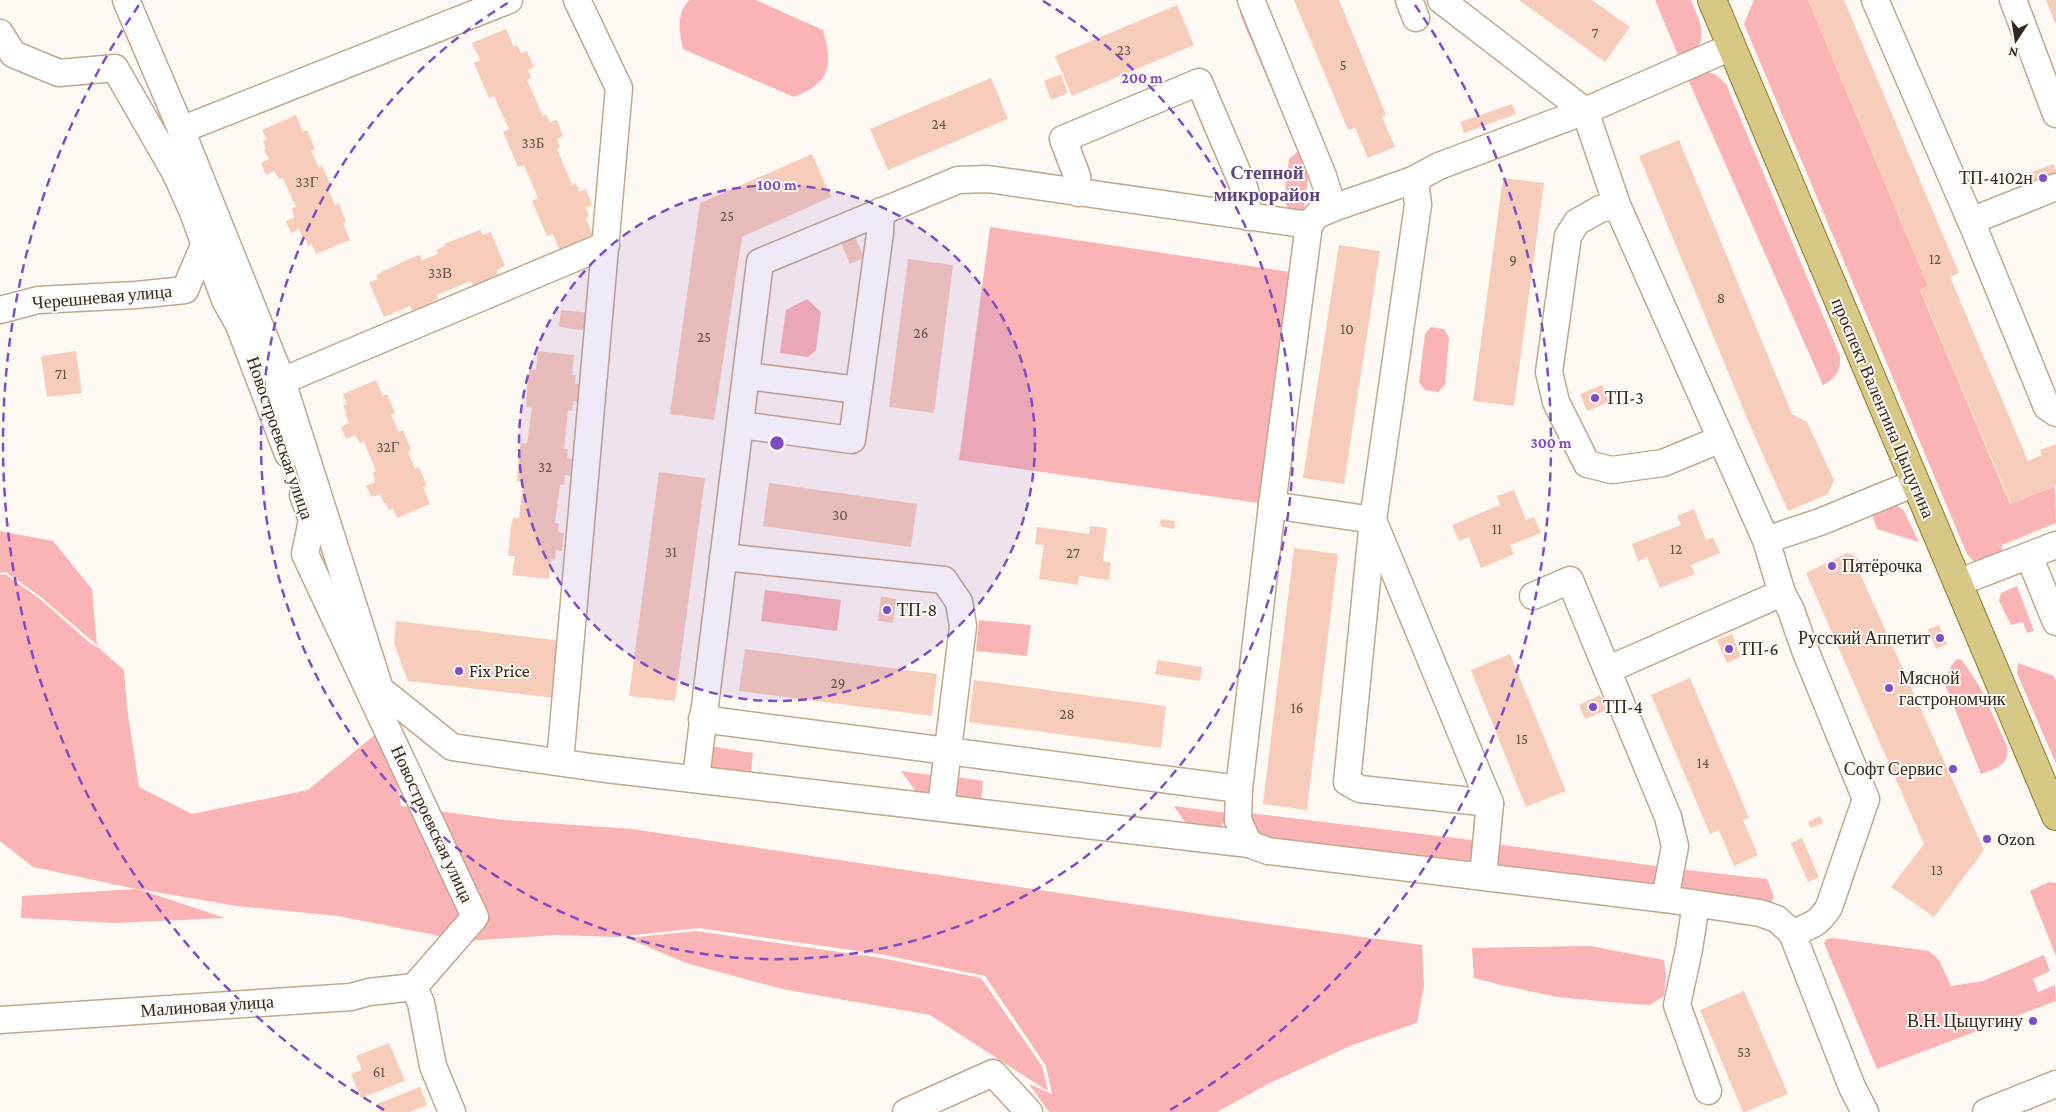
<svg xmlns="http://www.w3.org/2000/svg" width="2056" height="1112" viewBox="0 0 2056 1112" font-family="'Crimson Pro',serif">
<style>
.green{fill:#fab4b6}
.building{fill:#f8ccba}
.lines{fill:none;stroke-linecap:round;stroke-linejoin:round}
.minor-casing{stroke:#c2a88c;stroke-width:29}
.major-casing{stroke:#8c782d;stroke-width:30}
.minor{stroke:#fff;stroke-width:26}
.major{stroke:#d7c886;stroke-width:28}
.ring{fill:none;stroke:#7e4cc4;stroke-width:2.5;stroke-dasharray:9 6}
.poi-dot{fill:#7e4cc4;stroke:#fef9f3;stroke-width:2}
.labels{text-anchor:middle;stroke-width:4;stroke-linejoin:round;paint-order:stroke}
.number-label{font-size:15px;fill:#645044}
.poi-label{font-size:18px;fill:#32271c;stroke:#fef9f3;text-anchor:start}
.street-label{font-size:18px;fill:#32271c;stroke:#fef9f3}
.neighbourhood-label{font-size:19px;font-weight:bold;fill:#5b4481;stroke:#fef9f3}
.centre{fill:#7e4cc4;stroke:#fef9f3;stroke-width:2.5}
.ring-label{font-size:15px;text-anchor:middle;font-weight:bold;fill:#7e4cc4;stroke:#fef9f3;stroke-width:4;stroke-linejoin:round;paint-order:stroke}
</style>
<rect width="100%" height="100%" fill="#fef9f3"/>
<g class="green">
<path d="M689 0H756L823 30C833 66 831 82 794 97L683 49C679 31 676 14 689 0Z"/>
<path d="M1655 0H1691C1702 26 1712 46 1680 60Z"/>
<path d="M1754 0H1808L1928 286 1920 290 2010 504 2055 486 2056 523 2002 545 2001 560C1985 564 1978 569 1967 554L1744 24Z"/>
<polygon points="1243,10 1310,166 1304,208 1302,212 1291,212 1284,201 1289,159 1298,151 1241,17 1240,12"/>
<path d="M1702 71 1715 74 1726 84 1840 356C1841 371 1836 378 1823 385L1686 75Z"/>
<polygon points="990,227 1290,272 1258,503 959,460"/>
<polygon points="807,299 821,312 816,350 808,357 780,353 786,310"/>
<polygon points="1431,327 1444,329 1449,338 1445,385 1438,392 1425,390 1419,382 1425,334"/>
<polygon points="1896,505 1904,511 1919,542 1877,529 1871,511"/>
<polygon points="0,531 53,541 92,589 97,645 42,598 6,572 0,573"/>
<polygon points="5,574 40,599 91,644 99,648 124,670 127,707 139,787 192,814 308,790 388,724 401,806 504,820 632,829 1254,922 1422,945 1424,986 1417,1023 1352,1045 1270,1083 1217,1112 1049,1112 1029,1084 1052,1094 1046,1066 985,976 885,955 699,928 617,937 556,935 464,941 338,916 236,906 138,889 225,918 115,923 21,918 22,896 136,889 33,867 0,841 0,575"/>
<polygon points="2017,586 2034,631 2027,633 2023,622 2011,625 1999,601 2001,593"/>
<polygon points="765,590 841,600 837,631 761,621"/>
<polygon points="979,620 1031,625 1027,656 976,651"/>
<path d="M1957 659 1962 660 1980 687 2007 746C2010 766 1996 768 1981 774L1944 682 1951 666Z"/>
<polygon points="2018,663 2054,676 2056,681 2056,764 2017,673"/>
<polygon points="708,746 753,753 751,772 715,771 707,762"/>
<polygon points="901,771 939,776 934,794 917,793"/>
<path d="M951 776 983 781 981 801C957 799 956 801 951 776Z"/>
<polygon points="1174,806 1227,813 1225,822 1220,828 1189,828"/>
<polygon points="1249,813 1480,841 1472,864 1267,843 1256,836"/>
<path d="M1496 844 1663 867 1655 887 1505 871C1494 863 1494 857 1496 844Z"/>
<polygon points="1678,869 1767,879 1774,897 1771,902 1764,904 1680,890"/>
<polygon points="2049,882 2056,883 2056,956 2030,891"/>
<polygon points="696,931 881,958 981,978 1042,1066 1048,1091 930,1015 782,989 686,963 627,938"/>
<polygon points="1832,938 1929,951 1939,960 1951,986 1983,981 2044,955 2050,971 2033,979 2038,992 2055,985 2056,1001 1877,1069 1824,943 1827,939"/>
<polygon points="1590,946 1664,960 1666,975 1664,996 1650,1005 1619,1003 1557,997 1501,985 1474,978 1472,948"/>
</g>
<g class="building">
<polygon points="1294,0 1339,0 1386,115 1382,117 1395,147 1368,158 1355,128 1348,130"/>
<polygon points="1519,0 1592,0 1630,27 1605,62"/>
<polygon points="1808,0 1844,0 1959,273 1950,277 2028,461 2042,455 2040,450 2056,444 2056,485 2011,504 1920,289 1928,286"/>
<polygon points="2046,0 2056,0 2056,25"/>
<polygon points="1177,5 1194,45 1072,96 1055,56"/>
<polygon points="506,29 514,47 517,45 521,53 527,51 534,67 528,70 531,78 527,80 543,116 546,114 550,122 557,120 563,136 557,139 560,147 557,149 572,185 576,183 579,192 586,189 592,205 586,208 589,216 586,218 593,237 560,251 553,234 547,236 532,201 538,198 524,165 518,167 503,132 509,129 494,96 489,98 474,63 480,60 472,43"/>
<polygon points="1061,74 1068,93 1051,100 1044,81"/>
<polygon points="991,78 1008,119 888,170 870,129"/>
<polygon points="1512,104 1516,114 1464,133 1460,122"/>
<polygon points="296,115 303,132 307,130 315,149 311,151 319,168 322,166 331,186 327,187 335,205 339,203 346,222 343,223 350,240 316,254 312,244 308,246 305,238 303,239 299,229 291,233 286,221 294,218 292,208 296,207 283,178 279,179 274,171 266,175 261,163 269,159 264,150 266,149 263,141 267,140 262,130"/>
<polygon points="1679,140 1792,414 1807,422 1834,480 1828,494 1788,511 1752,430 1639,156"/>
<polygon points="812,154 831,197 742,237 714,420 670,414 700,203"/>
<polygon points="2053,164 2056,170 2056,183 2036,191 2029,173"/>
<polygon points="1503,178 1544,183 1514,406 1473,401"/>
<polygon points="480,230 483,235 491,232 505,266 497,270 498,274 489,278 491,281 475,288 470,281 437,295 438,299 429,303 431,307 414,314 410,306 384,317 369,282 378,279 376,275 411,258 420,255 422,260 438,254 436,250 445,246 444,244"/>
<polygon points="854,234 864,258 850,264 840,240"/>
<polygon points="1339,245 1380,251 1344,484 1303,478"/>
<polygon points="908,259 953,265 934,413 889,407"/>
<polygon points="561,310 590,313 588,331 559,327"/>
<polygon points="76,351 82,393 47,397 41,356"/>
<polygon points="538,351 574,355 572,375 576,375 575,384 581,384 579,402 573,401 572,411 568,410 564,449 568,449 567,458 572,459 570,476 565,475 564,485 560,485 555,523 559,524 558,532 564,533 562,551 556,550 555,560 551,559 549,579 512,575 515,556 508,556 511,527 513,518 519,518 523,482 517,481 519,453 521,443 527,444 532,408 526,407 528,378 530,369 536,370"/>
<polygon points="376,380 383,396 387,394 395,413 391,415 399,432 403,430 411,450 408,452 415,469 419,467 427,486 423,487 430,504 397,518 393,509 389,510 386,503 384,503 380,494 372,497 366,486 375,482 373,472 376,471 364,442 360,443 355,435 346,439 341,427 349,423 345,414 347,413 343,406 347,404 343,394"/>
<polygon points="1602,385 1609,402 1587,411 1580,394"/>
<polygon points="659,472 705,478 675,701 629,696"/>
<polygon points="769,483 917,504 911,547 763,526"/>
<polygon points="1514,490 1526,520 1534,517 1541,533 1510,545 1514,554 1481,568 1469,537 1459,541 1452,525 1500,505 1497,496"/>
<polygon points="1694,509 1706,540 1713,537 1720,553 1691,565 1695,574 1660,588 1647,557 1638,561 1632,544 1681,525 1677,516"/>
<polygon points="1161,519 1175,521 1174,529 1159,526"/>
<polygon points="1090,526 1107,528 1103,561 1111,562 1109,580 1079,576 1078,585 1039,579 1044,545 1035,544 1037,527 1089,534"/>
<polygon points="1294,548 1338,554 1307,810 1263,804"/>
<polygon points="1847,553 1854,555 1859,560 1858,569 1984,850 1934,917 1891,887 1924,844 1806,573"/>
<polygon points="881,596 896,599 893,623 878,621"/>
<polygon points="396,621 562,641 555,698 408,681 394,643"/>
<polygon points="1939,625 1947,644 1936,649 1928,629"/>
<polygon points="1732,634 1741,657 1727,663 1717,640"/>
<polygon points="745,649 937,674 932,716 739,691"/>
<polygon points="1510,654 1566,791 1526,807 1471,670"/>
<polygon points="1158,660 1202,667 1200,681 1155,674"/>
<polygon points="1690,678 1749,818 1743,820 1758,855 1734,866 1719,830 1710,834 1651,695"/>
<polygon points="974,680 1166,706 1161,748 969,722"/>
<polygon points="1600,695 1607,710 1585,719 1579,705"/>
<polygon points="1820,816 1823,823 1811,828 1808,822"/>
<polygon points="1802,838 1819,877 1808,882 1791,843"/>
<polygon points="1744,991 1788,1094 1745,1112 1743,1112 1700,1010"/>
<polygon points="389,1043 405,1081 361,1098 351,1074 362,1070 356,1056"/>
<polygon points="420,1087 427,1105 410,1112 381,1112 377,1104"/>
</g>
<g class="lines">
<defs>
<g id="minor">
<polyline points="126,0 178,122 282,381 380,689 452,747 598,768 1249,844"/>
<polyline points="1251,0 1323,176 1333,208 1413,180 1439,166 1585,111 1731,47"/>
<polyline points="1409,0 1416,18"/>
<polyline points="1441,0 1585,111 1617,205 1766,540 1782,593 1607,670"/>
<polyline points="1875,0 1976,233 2047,407 2056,413"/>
<polyline points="2013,0 2056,114"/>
<polyline points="0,33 13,54 59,73 115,68 175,172 193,212 225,300 239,325 288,454"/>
<polyline points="181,130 509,0"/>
<polyline points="1413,180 1416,188 1418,205 1373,520 1347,782 1360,789 1490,803"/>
<polyline points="1078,193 1077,176 1063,139 1199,82 1245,190 1248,217"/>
<polyline points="1617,205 1600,209 1577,222 1568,236 1549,372 1556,402 1587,464 1612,470 1663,463 1721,439"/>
<polyline points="1333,208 1317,215 1309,225 1272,505 1239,789 1238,820 1249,844 1268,851 1665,899 1760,913 1777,919 1792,933 1852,1087 1865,1112"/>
<polyline points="1971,221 2056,187"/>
<polyline points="0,310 38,300 136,295 185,290 205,243"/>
<polyline points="747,376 858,390"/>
<polyline points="282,381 606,245"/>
<polyline points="740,425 852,440 880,233 881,211"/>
<polyline points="303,495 312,520 305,554 475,917 414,987 421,1003 433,1066 452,1112"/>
<polyline points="1272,505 1373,520 1490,803 1483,876"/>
<polyline points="1766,540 1820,522 1915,483"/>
<polyline points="2029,556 2056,622"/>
<polyline points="723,557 944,580 959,602 963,626 941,807"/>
<polyline points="1957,583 2056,545"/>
<path d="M1782 593 1791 610 1805 650 1866 799 1829 907C1819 924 1810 926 1792 933"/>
<polyline points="1533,596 1570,580 1668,817 1675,846 1665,899"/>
<polyline points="702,719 1239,789"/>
<polyline points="560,762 619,88 577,0"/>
<polyline points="696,778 760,262 958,180 988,179 1309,225"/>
<polyline points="1696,904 1689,949 1677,1005 1708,1091"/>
<polyline points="0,1020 351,997 369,992 414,987"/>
<polyline points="906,1112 993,1073 1029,1112"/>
<polyline points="1986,1112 2056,1084"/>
</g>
<polyline id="major" points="1712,0 2056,816"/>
</defs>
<use href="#minor" class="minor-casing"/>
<use href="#major" class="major-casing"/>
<use href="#minor" class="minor"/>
<use href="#major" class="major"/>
</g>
<circle cx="777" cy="443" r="258" fill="#7e4cc4" fill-opacity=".12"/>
<g class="ring">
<circle cx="777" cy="443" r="258"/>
<path d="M1043 1A516 516 0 1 1 511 1"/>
<path d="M384 1110A774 774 0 0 1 139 5M1415 5A774 774 0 0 1 1170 1110"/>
</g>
<g class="poi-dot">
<circle cx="2043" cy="178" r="5"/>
<circle cx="1595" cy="398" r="5"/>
<circle cx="1832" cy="566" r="5"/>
<circle cx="887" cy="610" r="5"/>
<circle cx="1940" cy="638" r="5"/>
<circle cx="1729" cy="649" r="5"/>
<circle cx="459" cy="671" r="5"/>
<circle cx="1889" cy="688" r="5"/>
<circle cx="1593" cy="707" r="5"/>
<circle cx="1953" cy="769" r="5"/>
<circle cx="1987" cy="839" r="5"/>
<circle cx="2033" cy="1021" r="5"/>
</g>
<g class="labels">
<g class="number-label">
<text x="1595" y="38">7</text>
<text x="1124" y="55">23</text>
<text x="1343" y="70">5</text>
<text x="939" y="129">24</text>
<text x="533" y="148">33Б</text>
<text x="307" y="187">33Г</text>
<text x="727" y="221">25</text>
<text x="1935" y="264">12</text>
<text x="1513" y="265">9</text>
<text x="440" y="278">33В</text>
<text x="1721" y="303">8</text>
<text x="1347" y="334">10</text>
<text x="921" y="338">26</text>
<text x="704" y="342">25</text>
<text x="61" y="379">71</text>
<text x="388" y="452">32Г</text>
<text x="545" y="472">32</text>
<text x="840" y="520">30</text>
<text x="1497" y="534">11</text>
<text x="1676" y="554">12</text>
<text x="671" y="557">31</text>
<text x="1073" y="558">27</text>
<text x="838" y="688">29</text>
<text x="1297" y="713">16</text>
<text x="1067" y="719">28</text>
<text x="1522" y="744">15</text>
<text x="1703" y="768">14</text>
<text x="1937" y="875">13</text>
<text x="1744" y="1057">53</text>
<text x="379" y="1077">61</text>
</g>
<g class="poi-label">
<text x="2033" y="184" text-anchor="end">ТП-4102н</text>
<text x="1605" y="404">ТП-3</text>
<text x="1842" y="572">Пятёрочка</text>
<text x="897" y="616">ТП-8</text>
<text x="1930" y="644" text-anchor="end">Русский Аппетит</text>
<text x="1739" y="655">ТП-6</text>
<text x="469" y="677">Fix Price</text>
<text x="1899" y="684">Мясной<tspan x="1899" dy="21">гастрономчик</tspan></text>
<text x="1603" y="713">ТП-4</text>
<text x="1943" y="775" text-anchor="end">Софт Сервис</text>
<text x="1997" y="845">Ozon</text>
<text x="2023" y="1027" text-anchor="end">В.Н. Цыцугину</text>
</g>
<g class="street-label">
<text transform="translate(102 297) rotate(-5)" y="6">Черешневая улица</text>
<text transform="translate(1883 408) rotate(67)" y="6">проспект Валентина Цыцугина</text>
<text transform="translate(280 438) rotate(71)" y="6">Новостроевская улица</text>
<text transform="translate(432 824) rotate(65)" y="6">Новостроевская улица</text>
<text transform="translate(207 1006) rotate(-4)" y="6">Малиновая улица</text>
</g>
<g class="neighbourhood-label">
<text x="1267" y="179">Степной<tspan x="1267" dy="22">микрорайон</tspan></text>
</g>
</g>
<circle cx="777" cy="443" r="8" class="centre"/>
<g class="ring-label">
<text x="1142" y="83">200 m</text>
<text x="777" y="190">100 m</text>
<text x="1551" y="448">300 m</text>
</g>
<g transform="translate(2016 40) rotate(192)" stroke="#fef9f3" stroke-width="4" paint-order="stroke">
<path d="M0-4L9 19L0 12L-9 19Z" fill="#32271c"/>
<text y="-8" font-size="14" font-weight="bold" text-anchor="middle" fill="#32271c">N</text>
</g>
</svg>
